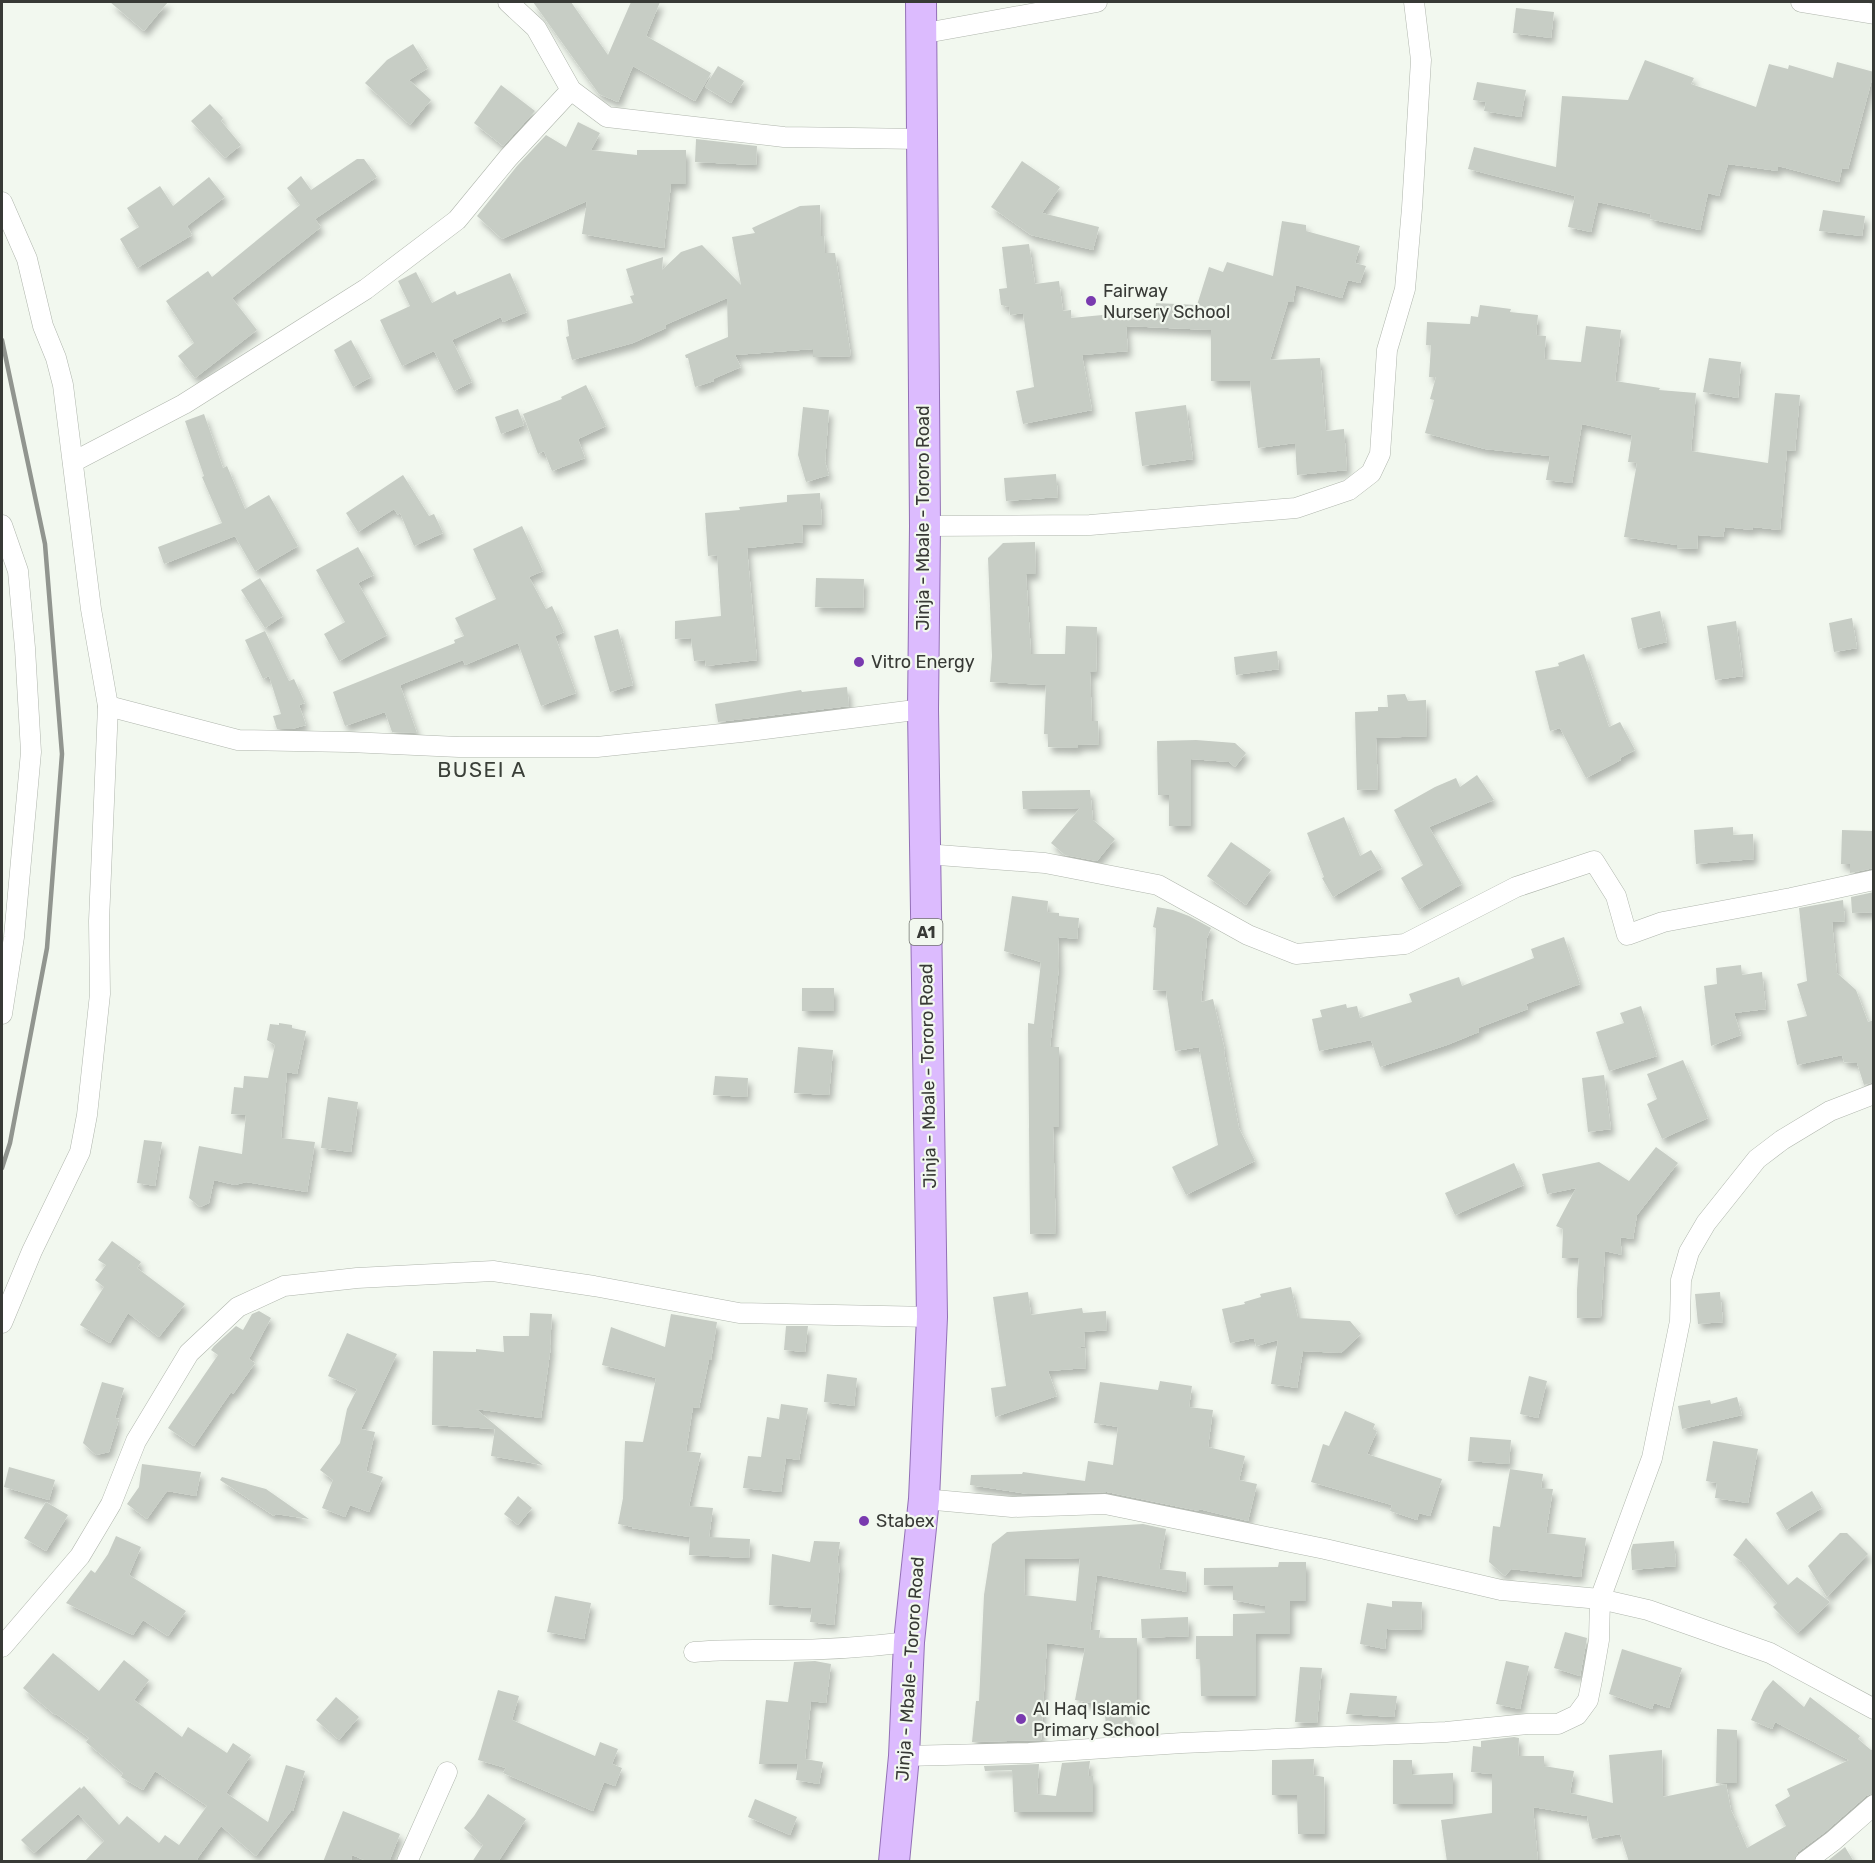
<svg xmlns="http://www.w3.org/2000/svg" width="1875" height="1863" viewBox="0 0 1875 1863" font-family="Rubik,sans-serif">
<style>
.building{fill:#c7cdc5;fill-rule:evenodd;filter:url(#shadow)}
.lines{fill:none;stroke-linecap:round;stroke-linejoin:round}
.street-casing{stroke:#b0b6ad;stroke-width:21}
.primary-casing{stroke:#9370b7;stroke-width:32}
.street{stroke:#fff;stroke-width:20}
.primary{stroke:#dcbbfe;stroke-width:30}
.rail{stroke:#91958f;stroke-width:4.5}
.poi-dot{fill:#793aaf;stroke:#f2f8ef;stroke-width:2}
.labels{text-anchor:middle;stroke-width:4.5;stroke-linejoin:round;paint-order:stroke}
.shield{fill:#f2f8ef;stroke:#70736e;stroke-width:1.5}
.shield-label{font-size:16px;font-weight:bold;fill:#383a36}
.poi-label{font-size:18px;fill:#383a36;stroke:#f2f8ef;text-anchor:start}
.street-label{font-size:18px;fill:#383a36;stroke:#f2f8ef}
.quarter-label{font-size:21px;letter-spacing:1.5px;fill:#3b4039;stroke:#f2f8ef}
</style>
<defs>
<filter id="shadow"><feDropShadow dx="3.5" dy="6" stdDeviation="3" flood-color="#0004"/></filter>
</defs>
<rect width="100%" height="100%" fill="#f2f8ef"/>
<g class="building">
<polygon points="110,2 168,2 144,31"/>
<polygon points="533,2 571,2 608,55 631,2 660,2 646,36 711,73 695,101 633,66 618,102 599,94"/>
<polygon points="1516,8 1554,12 1551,38 1513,33"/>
<polygon points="413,44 428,68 409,80 431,100 410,125 365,83 387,60"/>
<polygon points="1645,60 1694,78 1691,84 1756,107 1769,64 1788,69 1789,65 1833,78 1837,62 1874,72 1848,169 1842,168 1839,182 1778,166 1778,171 1728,164 1719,196 1708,193 1700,230 1650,219 1651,214 1598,202 1591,232 1568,227 1575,196 1468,169 1474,147 1556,167 1562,96 1628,100"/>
<polygon points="718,66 744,81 731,103 705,87"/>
<polygon points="1477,82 1526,90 1521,117 1484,111 1486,102 1473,100"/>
<polygon points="501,85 535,111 503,146 474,123"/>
<polygon points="210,104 223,118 221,121 241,145 225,158 191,121"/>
<polygon points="578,122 600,133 591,150 637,155 637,150 686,150 686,184 671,184 664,248 582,234 587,201 502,239 477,216 517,166 546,135 566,147"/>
<polygon points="696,139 757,146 756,165 695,162"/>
<polygon points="357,159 364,159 377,177 315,219 321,227 232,298 257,330 195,378 178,356 194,343 166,301 208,271 212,277 300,205 287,188 301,176 311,190"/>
<polygon points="1022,161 1060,187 1042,213 1099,227 1093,250 1031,235 991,207"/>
<polygon points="209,177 225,197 187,226 192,235 137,268 120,239 139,227 127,208 160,186 173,206"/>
<polygon points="820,205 821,236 824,236 825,253 835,253 851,356 813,357 813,349 735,355 741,367 713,379 714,381 695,387 688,358 686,358 685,355 728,337 727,298 665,325 666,328 633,343 572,360 566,337 569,336 567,320 633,303 630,296 634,295 626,269 663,257 662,270 681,252 702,245 741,285 732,237 755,233 752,228 800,206"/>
<polygon points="1823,210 1865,216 1862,236 1819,231"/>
<polygon points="1282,221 1306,225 1306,231 1360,246 1355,263 1366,266 1360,283 1348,280 1342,298 1296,285 1293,302 1288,302 1270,360 1320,358 1326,431 1344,429 1347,470 1297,475 1295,443 1258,448 1250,381 1211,381 1211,330 1126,326 1128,351 1082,355 1092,410 1023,424 1016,391 1034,387 1023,313 1010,315 1009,307 1001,305 999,289 1007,288 1002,247 1029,244 1035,284 1059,281 1063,311 1071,310 1071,318 1155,310 1156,303 1197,305 1209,267 1223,272 1227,262 1273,276"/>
<polygon points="416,272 432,303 455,291 457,295 510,273 527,312 503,322 501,317 452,340 472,382 454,391 434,351 402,366 380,320 410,306 398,281"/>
<polygon points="1480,305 1511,309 1510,312 1538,315 1536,335 1546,336 1544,359 1581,362 1586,326 1621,330 1615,381 1660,388 1659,390 1696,393 1691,451 1768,463 1775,393 1800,395 1795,451 1787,450 1780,530 1753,527 1752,530 1725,527 1723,537 1698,535 1697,549 1677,548 1677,545 1624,537 1637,463 1628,462 1632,435 1582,424 1572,483 1546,480 1550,456 1485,449 1425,433 1434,400 1430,399 1436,377 1429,377 1431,345 1426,345 1427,322 1470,324 1471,316 1478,317"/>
<polygon points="351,340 371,377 353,387 334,350"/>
<polygon points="1709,358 1741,362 1738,398 1703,392"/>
<polygon points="586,385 606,426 578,439 585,458 552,471 544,451 538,454 523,414 562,399 561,397"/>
<polygon points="1186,405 1193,459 1142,466 1135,412"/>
<polygon points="803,407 829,410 825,462 829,475 806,482 798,455"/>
<polygon points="518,409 524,425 501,434 495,417"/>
<polygon points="204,414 223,468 227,466 245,509 269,495 298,546 255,571 235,536 164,564 158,547 222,523 202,477 204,476 185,421"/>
<polygon points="1056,474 1058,497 1006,501 1004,478"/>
<polygon points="403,475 429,516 434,514 443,533 414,546 400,513 398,515 394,509 358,532 346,513"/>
<polygon points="820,493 822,524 802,525 803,542 747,548 757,660 706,666 705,660 694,661 691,638 675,639 675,621 721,616 717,555 708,556 705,513 740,510 739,507 787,502 787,495"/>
<polygon points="522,526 543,571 529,577 546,609 552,606 564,632 555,636 576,693 541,706 518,643 465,665 463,660 400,685 417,733 392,732 385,712 345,726 333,692 455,643 454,640 464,636 455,618 496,599 473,549"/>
<polygon points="1035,542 1036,574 1026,574 1031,654 1065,654 1066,626 1097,627 1096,672 1090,672 1092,721 1098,721 1099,744 1078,745 1078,748 1048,747 1048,734 1044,734 1046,685 990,682 992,656 988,558 1003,543"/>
<polygon points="358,547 374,575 358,583 387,635 339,661 324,634 345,622 316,570"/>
<polygon points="260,578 283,616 265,628 241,590"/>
<polygon points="816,578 864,579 863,608 815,607"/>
<polygon points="1660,611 1667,642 1638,649 1631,618"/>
<polygon points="1852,618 1857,648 1834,652 1829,623"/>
<polygon points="1736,621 1743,676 1715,680 1707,626"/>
<polygon points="618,629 633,685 610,692 594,636"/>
<polygon points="265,631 289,681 294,679 305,703 299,705 306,725 292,729 277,729 273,716 281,714 269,676 263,679 245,640"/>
<polygon points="1277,651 1279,669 1236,675 1234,657"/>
<polygon points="1584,654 1609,727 1620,722 1635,750 1620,758 1621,760 1586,778 1560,728 1550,731 1535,671 1559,666 1558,663"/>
<polygon points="847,687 849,706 718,722 715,704 801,690 802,692"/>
<polygon points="1405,694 1408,701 1426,700 1427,736 1376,738 1378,789 1357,790 1355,712 1378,711 1378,707 1388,707 1387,695"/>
<polygon points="1196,740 1235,743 1246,753 1235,767 1229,762 1191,759 1191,826 1169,826 1169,795 1158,795 1157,741"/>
<polygon points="1477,775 1494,800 1429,827 1462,884 1419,909 1401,878 1423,865 1394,810 1435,787 1456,778 1460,787"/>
<polygon points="1090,790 1093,820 1115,839 1097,861 1065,855 1051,843 1080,808 1023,809 1022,791"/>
<polygon points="1344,817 1360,856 1371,850 1382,868 1333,897 1322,878 1324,877 1307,833"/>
<polygon points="1733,827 1733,835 1753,834 1754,859 1696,864 1694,830"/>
<polygon points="1842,830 1874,831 1874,868 1850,873 1850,864 1841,864"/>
<polygon points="1231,842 1271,870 1246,905 1207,876"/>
<polygon points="1874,892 1874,912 1852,913 1851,897"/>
<polygon points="1012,896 1048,901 1047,912 1059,913 1059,916 1079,918 1077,939 1058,937 1059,967 1050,1047 1059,1047 1059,1127 1053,1127 1056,1233 1030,1234 1028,1023 1034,1024 1041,962 1004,951"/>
<polygon points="1843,900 1845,921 1832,922 1837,973 1856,990 1868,1022 1874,1020 1874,1082 1864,1085 1857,1063 1844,1062 1842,1055 1797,1065 1787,1021 1807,1016 1797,984 1807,981 1799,908"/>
<polygon points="1157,907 1173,910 1189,916 1211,928 1207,938 1201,1002 1213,999 1225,1051 1224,1052 1239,1128 1255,1161 1186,1195 1172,1167 1218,1145 1199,1047 1175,1051 1166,991 1153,990 1156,928 1153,927"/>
<polygon points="1564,937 1580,984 1526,1004 1528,1009 1478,1028 1479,1032 1447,1045 1380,1067 1371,1040 1319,1051 1312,1019 1322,1017 1320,1010 1346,1004 1347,1008 1357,1006 1360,1018 1412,1002 1409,994 1459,977 1462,986 1534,958 1531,949"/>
<polygon points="1741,965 1742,975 1762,972 1766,1009 1734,1013 1741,1035 1711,1046 1704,986 1717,984 1716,968"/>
<rect x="802" y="988" width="32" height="23"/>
<polygon points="1641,1006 1657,1056 1609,1071 1596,1032 1624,1023 1620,1013"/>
<polygon points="279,1023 292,1025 292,1028 306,1031 297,1074 287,1072 281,1138 315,1142 307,1192 246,1182 235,1185 214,1180 209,1203 200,1207 189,1198 199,1146 242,1154 246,1115 231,1114 234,1087 243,1088 244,1076 268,1078 275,1045 267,1040 270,1024 279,1025"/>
<polygon points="798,1047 833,1050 829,1095 794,1093"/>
<polygon points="1683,1060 1708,1118 1662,1139 1647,1104 1657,1099 1647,1074"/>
<polygon points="1604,1075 1611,1129 1588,1132 1582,1078"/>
<polygon points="715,1076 748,1078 747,1097 713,1095"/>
<polygon points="328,1097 358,1102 351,1152 321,1148"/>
<polygon points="144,1140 162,1142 155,1186 137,1183"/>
<polygon points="1656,1147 1678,1163 1637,1215 1633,1239 1620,1237 1622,1255 1605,1251 1601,1317 1577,1318 1577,1290 1579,1258 1562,1258 1563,1229 1556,1226 1576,1188 1547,1194 1542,1174 1599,1162 1629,1181"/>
<polygon points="1514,1163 1524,1185 1455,1215 1445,1193"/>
<polygon points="112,1241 141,1262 137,1268 185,1304 159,1337 128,1313 110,1343 80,1325 104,1287 95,1280 106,1265 98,1260"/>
<polygon points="1291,1287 1298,1318 1350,1321 1361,1334 1341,1353 1303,1351 1297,1388 1271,1384 1278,1340 1256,1346 1254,1338 1230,1343 1222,1309 1245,1304 1244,1302 1261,1297 1260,1294"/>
<polygon points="1028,1292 1031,1315 1082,1308 1083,1313 1106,1311 1107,1330 1084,1332 1085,1346 1077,1348 1085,1348 1086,1368 1048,1371 1057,1396 995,1417 991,1388 1006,1386 993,1297"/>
<polygon points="1720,1292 1723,1322 1698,1324 1695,1294"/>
<polygon points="259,1311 271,1318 249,1359 255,1363 233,1394 231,1392 194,1446 168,1428 218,1355 211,1350 214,1346 236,1326 243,1330 252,1314"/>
<polygon points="530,1313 552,1314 550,1346 551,1346 541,1418 476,1409 543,1465 491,1456 495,1429 432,1425 433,1351 476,1352 476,1349 504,1352 503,1336 529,1336"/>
<polygon points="671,1314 717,1322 711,1360 709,1360 699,1408 693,1407 686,1451 701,1453 689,1506 713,1508 709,1537 750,1539 749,1558 689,1555 690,1537 632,1528 633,1527 618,1524 623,1498 625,1441 643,1442 656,1378 602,1365 611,1327 665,1347"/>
<polygon points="786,1326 808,1326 805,1352 784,1350"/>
<polygon points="347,1333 397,1354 361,1429 375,1432 366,1471 383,1477 369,1512 350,1505 345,1517 322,1508 333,1480 320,1470 340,1443 347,1409 357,1389 328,1376"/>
<polygon points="827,1374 857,1378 854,1406 824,1402"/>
<polygon points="1529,1376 1547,1381 1538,1418 1520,1414"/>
<polygon points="1160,1381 1192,1386 1189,1407 1213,1410 1208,1447 1245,1456 1239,1480 1257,1484 1248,1521 1199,1509 1199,1511 1107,1492 1028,1494 970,1485 971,1475 1022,1474 1023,1472 1085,1481 1088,1461 1113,1465 1118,1427 1094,1423 1100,1382 1158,1390"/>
<polygon points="102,1382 124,1388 115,1418 119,1419 109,1452 96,1455 83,1443"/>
<polygon points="1737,1397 1742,1415 1682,1429 1678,1406 1710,1400 1711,1404"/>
<polygon points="781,1404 808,1408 799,1460 786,1458 781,1492 743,1488 748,1456 761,1457 767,1417 779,1419"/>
<polygon points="1345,1411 1375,1424 1373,1429 1377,1431 1367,1454 1442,1479 1430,1516 1419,1513 1417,1520 1390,1511 1392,1505 1311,1482 1323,1444 1329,1446"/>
<polygon points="1470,1437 1511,1440 1509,1464 1468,1461"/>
<polygon points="1713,1441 1758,1449 1748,1503 1715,1498 1717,1483 1706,1481"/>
<polygon points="142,1464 201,1472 196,1496 167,1491 147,1519 127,1504 139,1487"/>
<polygon points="9,1467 55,1480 49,1500 4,1487"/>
<polygon points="1510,1469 1543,1474 1541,1488 1553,1489 1546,1533 1586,1538 1581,1577 1511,1569 1505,1576 1489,1562 1493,1526 1500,1527"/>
<polygon points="222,1477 266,1489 309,1519 276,1514 274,1516 220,1480"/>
<polygon points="1812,1491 1822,1508 1786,1530 1776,1513"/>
<polygon points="518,1496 532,1508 518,1525 504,1514"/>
<polygon points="46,1502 68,1515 46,1551 24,1538"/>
<path d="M1143 1524 1166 1529 1159 1569 1186 1572 1187 1592 1097 1575 1090 1630H1100L1099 1638H1137V1709L1125 1706 1136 1734 1107 1736 1104 1705 1075 1700 1085 1648 1047 1643 1041 1740 972 1742 976 1701H979L984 1595 992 1544 1007 1532ZM1080 1558 1076 1601 1024 1595 1025 1559Z"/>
<polygon points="1840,1533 1847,1533 1868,1554 1827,1597 1808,1566"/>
<polygon points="116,1536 141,1547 129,1575 186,1611 168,1636 143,1620 133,1635 66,1603 91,1570 95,1573 108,1554"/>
<polygon points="1746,1538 1788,1585 1797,1577 1830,1602 1798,1633 1773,1607 1777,1603 1742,1562 1733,1555"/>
<polygon points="814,1541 840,1542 837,1563 840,1563 834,1625 810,1622 812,1608 769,1605 772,1554 810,1562"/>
<polygon points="1674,1541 1676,1566 1632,1570 1631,1550 1633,1544"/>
<polygon points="1279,1562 1306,1562 1306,1601 1290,1601 1290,1634 1256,1634 1256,1696 1201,1696 1200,1659 1196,1659 1196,1636 1233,1636 1233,1614 1265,1613 1265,1606 1233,1600 1233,1586 1204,1585 1204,1568 1278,1567"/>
<polygon points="555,1596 591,1603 584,1639 547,1632"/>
<polygon points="1392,1601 1422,1602 1421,1630 1387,1629 1385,1649 1360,1644 1367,1603 1392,1607"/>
<polygon points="1188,1617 1189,1636 1142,1638 1141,1619"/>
<polygon points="1565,1632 1587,1638 1580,1676 1554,1668"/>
<polygon points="1622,1649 1682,1668 1669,1708 1654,1703 1652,1709 1609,1694"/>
<polygon points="53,1653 99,1691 124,1660 149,1680 134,1700 182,1737 188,1727 227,1753 233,1743 251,1755 226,1793 268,1822 286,1765 305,1771 293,1811 291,1811 256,1856 221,1826 197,1859 200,1862 84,1862 104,1841 78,1814 34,1853 21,1840 80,1787 81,1789 84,1786 119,1825 127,1816 159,1843 165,1835 179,1845 207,1806 155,1771 143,1790 121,1777 123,1773 86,1742 89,1738 56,1714 55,1715 23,1688"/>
<polygon points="815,1661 831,1664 826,1703 811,1701 805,1759 823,1762 819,1784 796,1780 798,1764 759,1764 766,1700 788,1702 794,1662"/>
<polygon points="1506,1661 1529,1666 1520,1709 1496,1704"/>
<polygon points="1300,1667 1322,1668 1317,1723 1295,1722"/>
<polygon points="1773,1680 1804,1707 1810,1697 1860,1736 1858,1739 1871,1750 1874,1749 1874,1793 1866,1796 1825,1832 1798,1852 1793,1862 1629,1862 1620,1834 1592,1839 1587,1816 1533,1807 1538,1862 1447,1862 1441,1820 1492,1813 1492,1774 1471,1772 1473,1746 1481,1747 1481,1741 1514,1737 1519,1738 1518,1756 1544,1756 1544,1766 1574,1771 1570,1793 1613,1803 1609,1755 1662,1750 1663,1797 1726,1784 1731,1810 1736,1821 1736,1828 1738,1826 1747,1848 1786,1826 1775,1805 1790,1796 1787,1789 1849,1760 1775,1722 1772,1729 1751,1720 1764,1691"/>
<polygon points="498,1690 519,1696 512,1720 595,1756 600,1742 618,1749 612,1764 622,1768 615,1786 604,1782 593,1811 503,1773 506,1768 478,1760"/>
<polygon points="1350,1693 1397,1696 1394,1717 1346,1714"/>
<polygon points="336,1697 359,1717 339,1740 316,1720"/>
<polygon points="1717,1729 1737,1730 1737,1783 1716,1783"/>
<polygon points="1314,1759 1313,1775 1324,1777 1325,1834 1298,1834 1297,1795 1272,1795 1272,1760"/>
<polygon points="1393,1760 1412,1760 1412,1775 1453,1773 1453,1804 1393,1804"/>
<polygon points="1090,1761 1088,1776 1093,1776 1093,1812 1014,1812 1012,1770 985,1771 984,1766 1039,1764 1037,1794 1056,1796 1062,1763"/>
<polygon points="488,1794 526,1819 498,1862 472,1862 483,1845 464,1828 474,1816"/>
<polygon points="755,1799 797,1817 790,1835 748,1817"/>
<polygon points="343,1811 400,1834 389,1862 369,1862 352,1855 351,1862 323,1862"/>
<polygon points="1845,1847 1854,1862 1826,1862 1840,1851"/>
</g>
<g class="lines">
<defs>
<g id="street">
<polyline points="508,2 536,28 571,90 607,117 784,137 921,139"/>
<polyline points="1801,2 1874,14"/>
<polyline points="920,34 1097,2"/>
<polyline points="2,202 27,259 43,326 56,358 63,385 91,609 108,706 99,921 100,994 87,1115 80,1152 32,1251 2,1323"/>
<polyline points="73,462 184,404 366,289 457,220 508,158 571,90"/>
<polyline points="2,525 18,571 25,648 31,752 14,937 2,1014"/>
<polyline points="925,526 1090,525 1296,508 1349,490 1371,473 1380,454 1387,350 1405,289 1412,208 1421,60 1414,2"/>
<polyline points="108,706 238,740 349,742 459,747 597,747 741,732 923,709"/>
<polyline points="925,854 1045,863 1158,885 1248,935 1296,954 1405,944 1516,887 1594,861 1616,896 1627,935 1663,922 1791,898 1874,880"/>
<polyline points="924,1499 1012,1507 1105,1504 1325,1549 1501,1590 1600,1599 1648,1610 1770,1653 1874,1709"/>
<polyline points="2,1647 80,1556 111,1504 136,1441 189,1353 238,1307 284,1286 357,1278 493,1271 594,1286 739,1313 932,1317"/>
<path d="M694 1652C724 1649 753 1650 783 1650 825 1650 867 1647 909 1642"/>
<polyline points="904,1756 1029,1753 1182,1743 1446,1732 1527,1724 1558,1724 1577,1715 1588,1700 1592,1680 1599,1640 1600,1599 1652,1458 1680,1321 1681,1280 1689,1252 1706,1223 1757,1159 1782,1140 1830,1111 1874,1094"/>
<polyline points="407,1862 447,1772"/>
<polyline points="1805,1862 1833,1841 1874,1805"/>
</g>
<polyline id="primary" points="894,1862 904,1756 909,1642 924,1499 932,1317 923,709 925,526 921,2"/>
</defs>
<use href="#street" class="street-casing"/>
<use href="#primary" class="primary-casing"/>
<use href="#street" class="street"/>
<use href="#primary" class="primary"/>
<polyline class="rail" points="2,340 45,544 62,754 47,948 10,1143 2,1168"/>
</g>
<g class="poi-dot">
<circle cx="1091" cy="301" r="6"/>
<circle cx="859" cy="662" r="6"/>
<circle cx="864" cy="1521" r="6"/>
<circle cx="1021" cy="1719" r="6"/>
</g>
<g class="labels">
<rect class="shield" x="909.5" y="919" width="33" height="26" rx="4.5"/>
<g class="shield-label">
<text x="926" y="938">A1</text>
</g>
<g class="poi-label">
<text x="1103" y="297">Fairway<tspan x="1103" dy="21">Nursery School</tspan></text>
<text x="871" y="668">Vitro Energy</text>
<text x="876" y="1527">Stabex</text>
<text x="1033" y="1715">Al Haq Islamic<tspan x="1033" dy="21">Primary School</tspan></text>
</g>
<g class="street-label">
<text transform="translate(923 518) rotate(-90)" y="6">Jinja - Mbale - Tororo Road</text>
<text transform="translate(928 1076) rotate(-91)" y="6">Jinja - Mbale - Tororo Road</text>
<text transform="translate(910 1669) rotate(-86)" y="6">Jinja - Mbale - Tororo Road</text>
</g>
<g class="quarter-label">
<text x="482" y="777">BUSEI A</text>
</g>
</g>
<rect width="1875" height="1863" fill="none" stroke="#383a36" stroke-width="6"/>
</svg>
